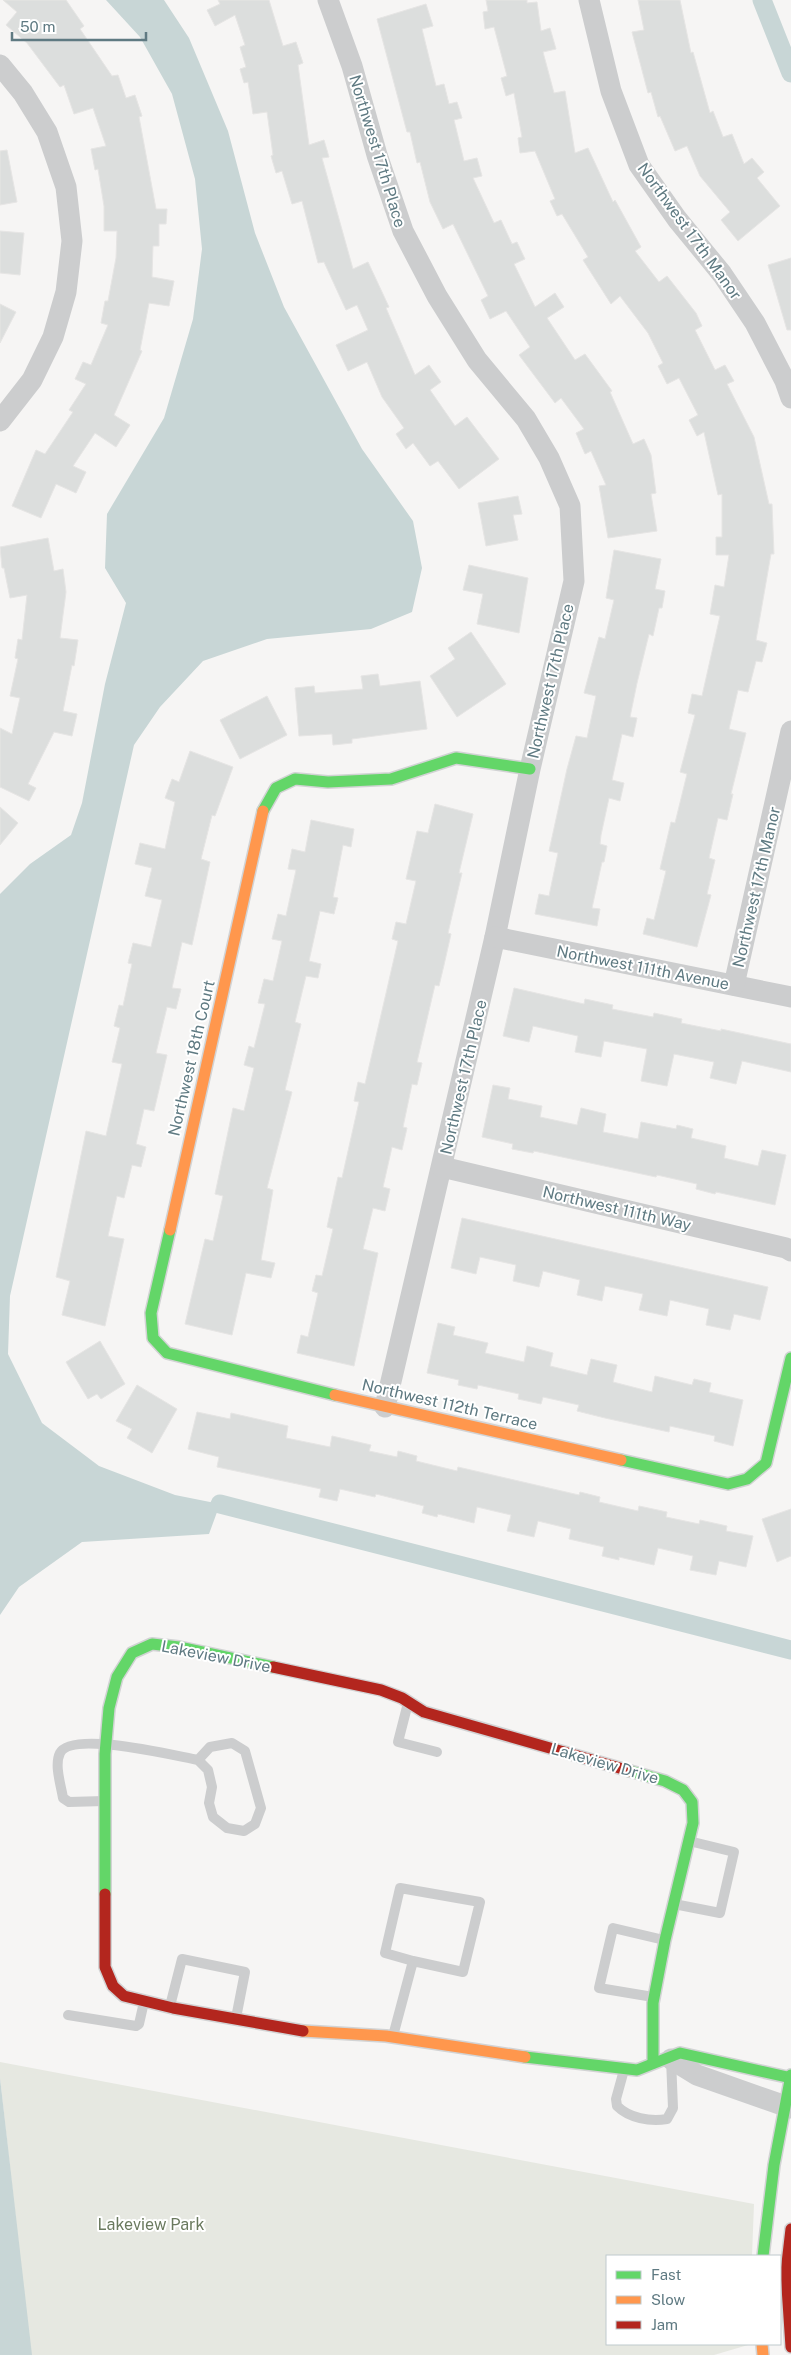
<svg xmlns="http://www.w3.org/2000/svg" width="791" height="2355" viewBox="0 0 791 2355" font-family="'Public Sans',sans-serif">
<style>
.green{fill:#e6e8e1}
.water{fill:#c8d6d6}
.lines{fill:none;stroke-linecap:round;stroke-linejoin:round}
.canal{stroke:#c8d6d6;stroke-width:19}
.building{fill:#dcdedd;stroke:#e6e5e4}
.fast-casing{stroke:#d2d3d4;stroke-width:14}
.slow-casing{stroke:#d2d3d4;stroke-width:14}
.jam-casing{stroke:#d2d3d4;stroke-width:14}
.lane{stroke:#cccdce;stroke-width:10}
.street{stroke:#cccdce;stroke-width:21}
.fast{stroke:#63d668;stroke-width:11}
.slow{stroke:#ff974d;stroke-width:11}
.jam{stroke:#b3261e;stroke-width:11}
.labels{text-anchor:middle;stroke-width:4;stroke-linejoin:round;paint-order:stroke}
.street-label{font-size:16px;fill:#5f7a82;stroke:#fff}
.park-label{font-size:16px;fill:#6a795e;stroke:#fff}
</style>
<rect width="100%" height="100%" fill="#f6f5f4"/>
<polygon class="green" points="0,2062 754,2204 752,2256 607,2256 607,2344 748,2344 748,2345 714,2355 31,2355 0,2078"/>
<g class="water">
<polygon points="106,0 164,0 189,38 228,131 255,233 284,307 362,449 413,521 422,568 412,612 371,629 267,639 203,661 160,707 134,745 10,1296 8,1354 42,1423 99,1466 175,1495 220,1504 209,1534 82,1542 19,1587 0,1615 0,894 30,864 71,835 82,803 105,684 126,603 105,568 107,514 164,418 193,319 202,249 195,179 172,94 140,37"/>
<polygon points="0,2078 32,2355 0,2355"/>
</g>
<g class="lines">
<g class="canal">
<polyline points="762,0 791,73"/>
<polyline points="220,1504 791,1650"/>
</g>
</g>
<g class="building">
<polygon points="3,0 66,0 84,26 80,29 112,76 118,75 126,98 135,95 142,116 139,117 156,209 167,209 166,224 159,224 159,246 153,246 152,277 174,281 169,306 149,303 140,350 142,351 114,415 130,425 116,447 95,433 73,466 86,472 76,493 56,484 41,518 12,506 36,450 45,454 73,412 69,410 86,384 75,379 83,362 91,365 108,325 101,323 105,301 108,301 116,258 117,231 104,231 104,206 98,169 95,170 91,149 106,146 93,108 74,114 64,85 60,87 27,43 6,25 17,12"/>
<polygon points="218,0 269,0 283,46 296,42 303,63 298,65 309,145 324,140 329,157 322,158 353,269 368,262 389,307 386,308 415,375 429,365 441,382 430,390 455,426 467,417 499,459 459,489 438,461 430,466 413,443 406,449 396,434 404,428 382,397 367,362 348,371 336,345 368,330 357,305 346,310 324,262 318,263 302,201 292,204 282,171 276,173 271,156 273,155 267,112 253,114 248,82 244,83 240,69 246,67 240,47 245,45 235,15 215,26 207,10 220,4"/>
<polygon points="486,0 527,0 527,3 537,2 541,31 550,28 556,49 543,52 554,93 565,91 575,153 588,148 613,202 615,200 641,247 635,251 659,282 667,276 696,313 702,326 695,330 715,370 725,365 734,381 727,384 754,437 769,504 772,504 774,554 771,554 756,640 767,643 762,662 756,661 748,692 738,690 729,729 746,733 731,794 733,794 727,820 718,818 709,858 715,860 707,894 711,895 697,947 643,934 647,918 654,920 666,871 660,869 671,822 675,823 687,774 680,772 695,715 688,713 692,694 702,696 720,616 710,614 715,585 724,587 729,555 716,555 716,537 722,537 722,494 718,495 704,432 697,436 689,420 698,415 679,378 667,384 658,366 663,363 648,333 620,296 611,304 583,260 588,257 562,214 557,216 550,201 555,199 535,151 520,153 518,138 522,137 514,93 506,96 501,78 507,76 494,27 485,29 483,12 488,11"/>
<polygon points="638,0 680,0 691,53 693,52 710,113 713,111 723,137 732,134 744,164 752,158 764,172 757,178 780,206 738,241 721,220 730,212 700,176 687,146 675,151 660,116 658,117 651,92 648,93 632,32 644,30"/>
<polygon points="426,4 433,26 422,29 436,86 444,84 449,104 457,102 462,118 454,120 464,161 477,158 482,176 473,178 494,223 501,220 512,244 517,242 525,259 514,264 535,307 555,293 564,307 547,318 575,360 585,354 612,391 610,392 633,444 644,439 651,455 656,493 651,494 657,531 608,538 599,486 606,485 591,451 585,454 576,433 584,429 561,398 555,403 519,355 530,347 506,311 490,319 481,300 488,296 453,224 443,229 430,202 420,162 417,163 410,132 407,132 377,19"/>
<polygon points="7,150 17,202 0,205 0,151"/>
<polygon points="0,231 24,233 20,275 0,273"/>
<polygon points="791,258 791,330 787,330 768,265"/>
<polygon points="0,304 16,312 0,343"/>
<polygon points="518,496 522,514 513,515 518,540 486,546 478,503"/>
<polygon points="48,538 54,571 63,569 66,592 60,638 78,640 74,666 72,665 63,711 77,714 72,736 54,732 28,784 36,788 29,801 0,787 0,728 12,734 20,698 10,696 18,659 15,658 18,639 22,640 27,595 10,598 4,568 2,568 0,547"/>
<polygon points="614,550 661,559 655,589 665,591 662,608 659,608 653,636 649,634 637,683 630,717 637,718 633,737 622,734 612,780 624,783 620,801 609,798 601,835 600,844 607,846 604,862 602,862 592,908 600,909 597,926 535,914 539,894 549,896 558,853 549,851 567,769 576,736 587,738 596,696 584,693 599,637 605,639 614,600 606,598"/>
<polygon points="469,565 528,578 519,633 477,624 483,594 463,590"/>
<polygon points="471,632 506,684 457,717 430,676 455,659 448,648"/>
<polygon points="378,674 380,686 420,681 427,729 352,739 352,743 333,745 332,734 299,736 295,688 314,686 315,693 363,689 361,676"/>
<polygon points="267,696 287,735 240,759 220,720"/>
<polygon points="190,751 233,767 215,816 212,815 201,859 210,862 192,945 182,942 172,988 181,989 176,1009 167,1007 156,1053 167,1055 154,1111 144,1109 136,1144 146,1147 141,1167 132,1165 124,1198 117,1196 108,1236 124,1239 105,1326 62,1315 70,1281 56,1277 86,1131 106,1136 122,1064 112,1062 120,1028 114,1026 119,1005 123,1006 132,964 128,963 133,943 151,947 162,900 145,896 152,868 135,864 140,843 165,849 175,802 165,798 172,779 179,782"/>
<polygon points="435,804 473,814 459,873 462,873 448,933 451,934 444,965 439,986 435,985 417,1062 422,1063 417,1085 412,1084 403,1127 407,1128 402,1150 392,1147 383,1187 390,1189 385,1211 373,1208 363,1249 378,1253 354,1366 297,1353 301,1335 308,1337 318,1293 312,1291 316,1275 322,1276 333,1229 327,1227 338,1177 342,1178 359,1102 354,1101 358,1082 365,1084 387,989 398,941 392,939 396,922 406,924 416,881 406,879 417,831 428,833"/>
<polygon points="0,807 18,823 0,845"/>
<polygon points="311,820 354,829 351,847 343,845 333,897 338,898 334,914 320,911 309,961 321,964 318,978 306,976 295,1022 301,1024 285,1090 292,1092 267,1188 273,1190 261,1260 275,1263 271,1278 246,1273 232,1335 185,1324 205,1239 213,1241 223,1196 215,1194 233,1108 244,1111 254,1068 244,1065 249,1046 254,1048 265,1004 258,1003 264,979 273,981 282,941 272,939 278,914 286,916 296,870 288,869 292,849 305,852"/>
<polygon points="514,988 584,1004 585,999 613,1005 612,1009 653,1017 654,1013 682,1019 681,1023 721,1031 721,1029 791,1044 791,1072 742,1061 736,1084 710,1078 714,1062 674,1054 667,1086 641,1081 647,1049 604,1041 601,1057 575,1052 578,1036 533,1026 529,1042 503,1036"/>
<polygon points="493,1085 510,1088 508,1099 542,1106 540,1117 577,1125 581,1108 606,1114 603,1132 638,1139 641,1122 676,1129 677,1125 693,1129 691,1138 726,1146 724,1158 758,1166 762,1150 786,1155 775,1205 716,1192 715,1194 696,1189 697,1184 657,1175 656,1177 534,1151 533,1153 512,1149 513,1144 482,1137"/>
<polygon points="462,1218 768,1287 760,1320 734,1314 730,1330 706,1325 709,1309 670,1300 667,1316 639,1310 643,1294 605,1286 602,1301 577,1295 580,1280 543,1271 539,1287 513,1281 516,1265 480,1257 476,1274 451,1268"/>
<polygon points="438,1323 455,1327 453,1335 488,1343 485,1353 524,1362 527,1346 553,1353 550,1366 587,1375 591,1359 617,1365 613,1382 652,1392 655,1376 692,1385 694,1379 711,1383 709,1392 743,1400 733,1446 714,1441 715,1436 670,1426 669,1432 605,1418 577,1411 579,1405 543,1397 541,1404 518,1399 519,1394 478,1385 477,1389 458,1385 459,1380 427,1373"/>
<polygon points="100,1341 125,1384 101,1399 97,1394 88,1399 66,1362"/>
<polygon points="137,1385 177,1409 152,1453 127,1438 132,1429 116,1421"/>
<polygon points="197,1412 230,1419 231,1413 288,1426 286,1438 330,1447 332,1436 371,1445 369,1451 397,1457 398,1451 417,1456 416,1461 457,1471 458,1467 579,1495 580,1492 600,1497 599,1502 638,1511 639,1506 667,1512 666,1517 699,1524 700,1520 727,1526 726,1531 753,1536 746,1567 719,1561 716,1575 690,1570 693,1556 658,1548 654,1565 619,1557 619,1560 602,1556 604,1547 569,1539 571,1529 538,1521 534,1537 507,1531 511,1515 477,1507 474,1523 438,1514 437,1517 422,1513 424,1506 376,1494 375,1497 340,1489 337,1501 319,1497 321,1489 217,1467 219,1457 188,1449"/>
<polygon points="791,1509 791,1556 777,1562 762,1519"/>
</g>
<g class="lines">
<defs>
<g id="fast">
<polyline points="263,811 276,788 295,779 328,782 391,779 456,758 530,769"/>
<polyline points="170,1230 151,1313 153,1338 167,1353 335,1395"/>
<polyline points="621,1460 728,1484 747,1479 766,1463 791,1358"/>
<polyline points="630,1771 665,1781 683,1790 692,1802 693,1823 665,1940 653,2003 653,2063"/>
<polyline points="105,1894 105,1754 109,1708 117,1677 132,1653 152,1644 179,1647 273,1667"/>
<polyline points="525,2057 637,2070 680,2053 791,2078"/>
<polyline points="763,2256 774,2165 791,2075"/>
</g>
<g id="slow">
<polyline points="170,1230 263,811"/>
<polyline points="335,1395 621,1460"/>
<polyline points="303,2031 386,2036 525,2057"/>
<polyline points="762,2344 763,2355"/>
</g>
<g id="jam">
<polyline points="273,1667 381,1690 402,1698 424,1712 630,1771"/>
<polyline points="105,1894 105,1967 113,1986 124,1996 173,2008 303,2031"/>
<polyline points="791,2229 786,2272 791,2347"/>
</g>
</defs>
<use href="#fast" class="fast-casing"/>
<use href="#slow" class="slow-casing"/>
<use href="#jam" class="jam-casing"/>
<g class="lane">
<polyline points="408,1703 398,1742 437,1752"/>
<path d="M104 1801 69 1802 63 1798C61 1785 54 1765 60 1753 72 1730 175 1756 198 1760L210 1747 232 1743 245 1751 261 1808 255 1824 244 1831 227 1828 213 1817 209 1803 212 1787 208 1770 198 1760"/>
<polyline points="674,1904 720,1913 734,1852 689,1841"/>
<polyline points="653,1997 599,1988 613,1928 664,1940"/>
<polyline points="170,2006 182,1959 245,1972 236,2018"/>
<polyline points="68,2015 136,2026 139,2024 144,2002"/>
<polyline points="393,2036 413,1961 463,1972 480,1902 400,1888 385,1953 413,1961"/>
<path d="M624 2070 616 2099 617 2106C629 2118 650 2122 667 2119L673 2108 671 2059"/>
</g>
<g class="street">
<polyline points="328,0 352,66 377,155 403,231 437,296 477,360 526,419 549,458 570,506 574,581 530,769 495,937 385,1407"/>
<polyline points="589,0 611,91 639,165 677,219 722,274 755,323 785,381 791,398"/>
<polyline points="0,65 23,93 47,132 66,187 72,241 66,292 53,337 32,380 0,421"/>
<polyline points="495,937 791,997"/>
<polyline points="734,985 791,731"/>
<polyline points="442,1167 786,1248 791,1251"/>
<polyline points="671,2059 697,2075 791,2108"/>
</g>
<use href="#fast" class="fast"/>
<use href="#slow" class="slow"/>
<use href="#jam" class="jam"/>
</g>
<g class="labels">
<g class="street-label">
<text transform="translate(378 151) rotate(73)" y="6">Northwest 17th Place</text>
<text transform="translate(690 231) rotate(54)" y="6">Northwest 17th Manor</text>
<text transform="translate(550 681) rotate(-77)" y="6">Northwest 17th Place</text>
<text transform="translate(756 887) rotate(-77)" y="6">Northwest 17th Manor</text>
<text transform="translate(643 967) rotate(11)" y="6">Northwest 111th Avenue</text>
<text transform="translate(191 1058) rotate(-77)" y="6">Northwest 18th Court</text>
<text transform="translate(463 1077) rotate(-77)" y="6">Northwest 17th Place</text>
<text transform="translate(617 1208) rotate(13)" y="6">Northwest 111th Way</text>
<text transform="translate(450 1404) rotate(13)" y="6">Northwest 112th Terrace</text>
<text transform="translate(216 1656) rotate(11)" y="6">Lakeview Drive</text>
<text transform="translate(605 1763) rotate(16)" y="6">Lakeview Drive</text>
</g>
<g class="park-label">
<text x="151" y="2230">Lakeview Park</text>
</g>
</g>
<rect x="606" y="2255" width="175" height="90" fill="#ffffff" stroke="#bfcacd"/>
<rect x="616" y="2271" width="25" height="8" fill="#63d668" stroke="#bfcacd"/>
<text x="651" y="2280" font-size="15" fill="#5f7a82">Fast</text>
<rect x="616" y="2296" width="25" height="8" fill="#ff974d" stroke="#bfcacd"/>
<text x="651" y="2305" font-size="15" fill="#5f7a82">Slow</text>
<rect x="616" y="2321" width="25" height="8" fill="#b3261e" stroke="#bfcacd"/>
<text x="651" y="2330" font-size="15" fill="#5f7a82">Jam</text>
<path d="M12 32v8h134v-8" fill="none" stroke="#5f7a82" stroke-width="2.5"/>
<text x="20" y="32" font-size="15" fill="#5f7a82" stroke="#ffffff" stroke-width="4" paint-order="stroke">50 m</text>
</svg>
